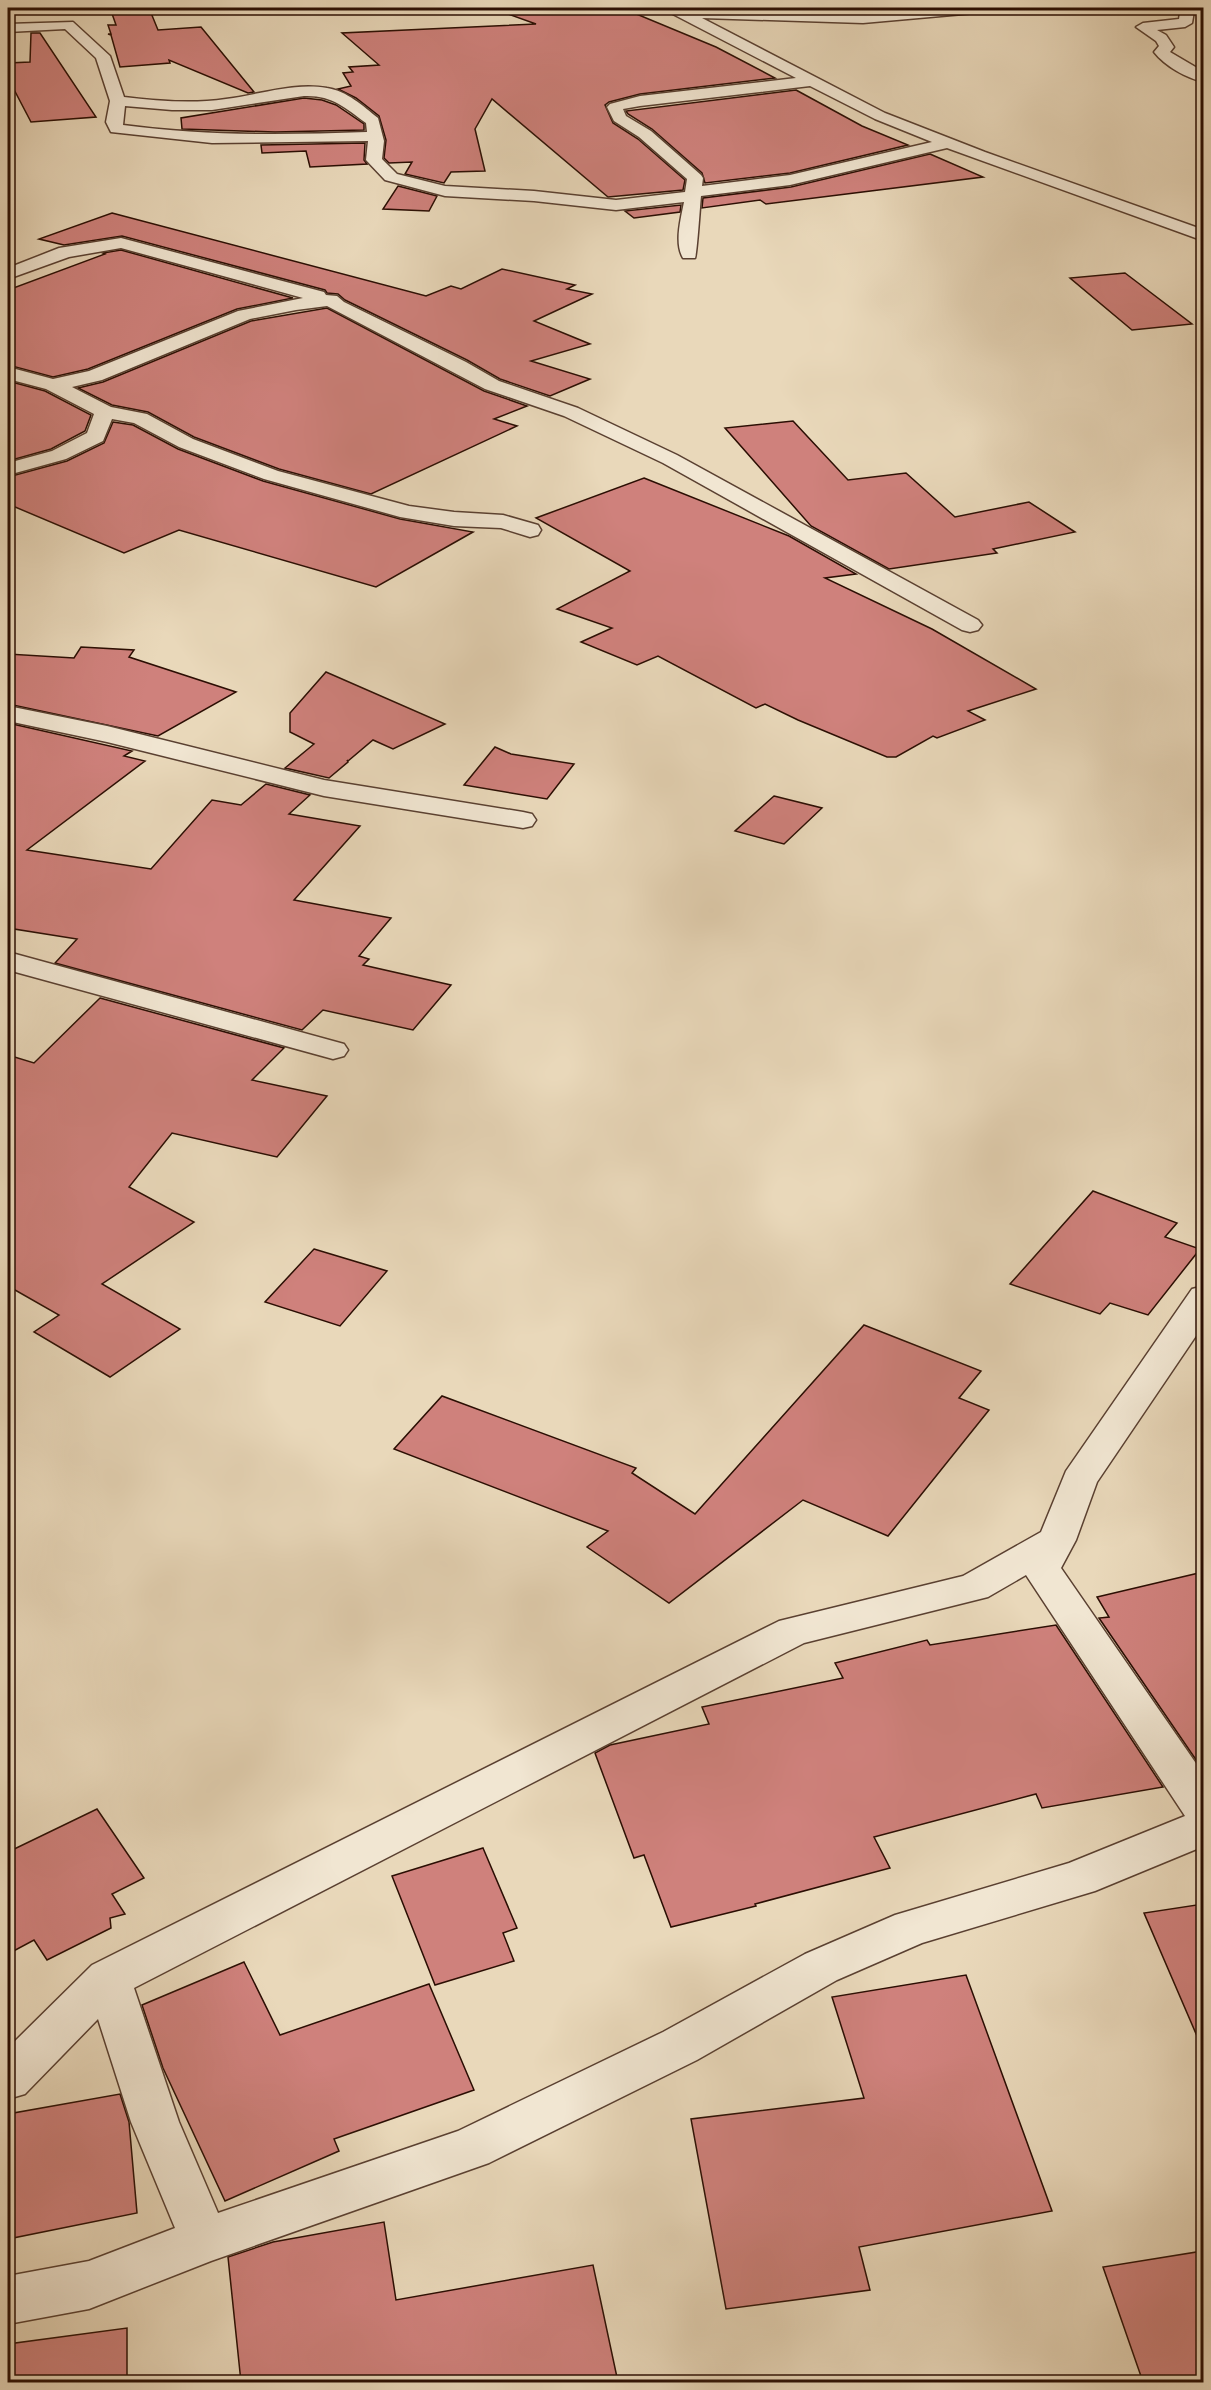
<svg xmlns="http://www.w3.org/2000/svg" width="1211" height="2390" viewBox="0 0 1211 2390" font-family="'Gentium Book Plus',serif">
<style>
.building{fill:#cf817c;stroke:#2b0e03;stroke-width:1.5}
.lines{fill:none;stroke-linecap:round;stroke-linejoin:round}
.street-casing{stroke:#5a4031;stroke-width:3}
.street{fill:#f1e6d2;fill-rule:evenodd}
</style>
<rect width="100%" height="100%" fill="#e9d8ba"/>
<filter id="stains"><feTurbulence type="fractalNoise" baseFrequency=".00333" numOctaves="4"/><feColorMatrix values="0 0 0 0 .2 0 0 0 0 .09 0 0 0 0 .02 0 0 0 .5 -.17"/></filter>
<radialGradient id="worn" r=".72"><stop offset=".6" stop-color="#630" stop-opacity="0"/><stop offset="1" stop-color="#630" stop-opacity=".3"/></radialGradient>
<g class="building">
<polygon points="110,8 149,8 158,30 201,27 254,92 248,93 169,60 170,63 120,67 111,35 108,34 111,34 108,25 116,25"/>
<polygon points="506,8 622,8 716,47 775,78 640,94 609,102 605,105 613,123 638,139 685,180 683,190 608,197 492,99 475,129 485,171 451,172 444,183 405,174 412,162 389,163 384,158 386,140 379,116 356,98 338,89 351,86 343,73 353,72 349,67 379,65 342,33 536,24 505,13"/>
<polygon points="31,33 40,33 96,117 31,122 8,78 8,63 30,62"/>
<polygon points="796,90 862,126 908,145 790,173 705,183 702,173 652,129 628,114 626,111"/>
<polygon points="304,98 322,100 336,105 364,124 364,130 275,132 182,129 181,118"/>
<polygon points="365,143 364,160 367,164 310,167 306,151 262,153 261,145"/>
<polygon points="930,154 983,177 766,204 760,200 702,208 703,198 791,187"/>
<polygon points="398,186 437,196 429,211 383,209"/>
<polygon points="681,205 680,212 634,218 625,211"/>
<polygon points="112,213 426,296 451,286 461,289 502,269 575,285 567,289 592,294 534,321 590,344 531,361 590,379 550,396 500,379 467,360 345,300 338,294 327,293 325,290 122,236 64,245 39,239"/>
<polygon points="121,250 293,298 237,309 88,369 53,377 8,365 8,290 105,254 103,253"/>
<polygon points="1125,273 1192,324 1132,330 1070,278"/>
<polygon points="327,308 484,391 527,406 494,419 517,426 371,494 279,469 194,437 148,412 112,405 78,388 103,382 251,321"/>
<polygon points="8,381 45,391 91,415 85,431 51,449 8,461"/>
<polygon points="793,421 848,480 906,473 955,517 1029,502 1075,532 993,549 997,553 889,569 811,526 725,428"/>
<polygon points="113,422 133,425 178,449 263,481 400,519 473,532 376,587 179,530 124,553 8,504 8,477 67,461 104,443"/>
<polygon points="644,478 789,536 856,574 825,578 932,629 1036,689 968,711 985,720 937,738 933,736 896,757 887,757 798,720 765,704 756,708 658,656 637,665 581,642 612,628 557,609 630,571 536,518"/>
<polygon points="81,647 134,650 129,657 236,692 158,736 8,704 8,654 74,658"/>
<polygon points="326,672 445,724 393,749 373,740 348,761 347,760 348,762 329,778 285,768 314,744 290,732 290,713"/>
<polygon points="8,723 132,751 124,756 145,761 27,850 151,869 212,800 241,805 266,784 310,795 289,814 360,826 294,900 391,918 359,956 369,959 363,965 451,985 413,1030 323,1010 302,1030 55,963 77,939 8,928"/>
<polygon points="495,747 511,754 574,764 547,799 464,785"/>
<polygon points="774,796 822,808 784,844 735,831"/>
<polygon points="100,998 284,1048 252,1080 327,1096 277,1157 172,1133 129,1187 194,1222 102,1284 180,1329 110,1377 34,1332 59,1315 8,1286 8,1055 34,1063"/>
<polygon points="1093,1191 1177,1223 1165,1237 1200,1249 1148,1315 1110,1303 1100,1314 1010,1284"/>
<polygon points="314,1249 387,1271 340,1326 265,1302"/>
<polygon points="864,1325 981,1371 959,1398 989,1410 888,1536 803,1500 669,1603 587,1547 608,1531 394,1449 442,1396 636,1468 632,1473 695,1514"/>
<polygon points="1203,1572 1203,1770 1099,1618 1109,1617 1097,1597"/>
<polygon points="1056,1625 1163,1787 1042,1808 1036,1794 874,1837 890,1868 755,1904 756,1906 671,1927 644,1855 634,1858 595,1753 610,1745 709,1724 702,1707 843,1678 835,1663 927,1640 930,1645"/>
<polygon points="97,1809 144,1878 112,1894 125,1914 110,1918 111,1928 47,1960 34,1940 8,1954 8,1852"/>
<polygon points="483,1848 517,1928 503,1933 514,1961 435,1985 392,1876"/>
<polygon points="1203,1904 1203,2050 1144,1913"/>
<polygon points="244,1962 280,2035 429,1984 474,2090 334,2139 339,2151 225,2201 163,2068 142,2005"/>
<polygon points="966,1975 1052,2211 859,2247 870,2290 726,2309 691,2119 864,2098 832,1997"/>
<polygon points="120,2094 129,2122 137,2213 8,2239 8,2114"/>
<polygon points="384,2222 396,2300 593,2265 618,2382 241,2382 228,2257 273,2242"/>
<polygon points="1203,2251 1203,2382 1143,2382 1103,2267"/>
<polygon points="127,2328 127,2382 8,2382 8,2344"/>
</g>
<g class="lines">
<defs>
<g id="street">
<path d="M666 8H681L690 12 696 10 863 15 946 8H992L986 12 863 23 702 18 885 113 985 152 1204 230V241L947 148 790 185 701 196C700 205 697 254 695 258H683C674 243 681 218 684 202L616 210 534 201 445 196 385 180 366 160 368 141 212 143 111 132 106 122 110 101 96 58 65 29 8 32V24L73 22 110 56 124 97C158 101 192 104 226 99 258 95 294 82 327 88 347 91 363 106 378 118L384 141 382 159 397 174 445 186 534 191 616 200 685 192 687 179 639 137 614 121 607 107 610 104 640 96 796 78 667 11ZM810 86 875 119 932 142 790 175 702 186 703 178 701 175 651 131 626 116 623 109 640 106ZM304 96C332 95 344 107 366 123L367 132C285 135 204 136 123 125L125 106 172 110H212Z"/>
<path d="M1171 8H1192L1194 11 1192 23 1185 27 1157 30 1166 35 1174 47 1170 52 1204 72V82C1186 78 1165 66 1154 52L1159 46 1156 41 1136 27 1143 23 1179 19 1180 13 1172 11Z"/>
<polygon points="121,238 324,292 326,295 337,296 344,302 466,362 499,381 578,408 677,455 978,620 982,625 978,630 970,632 962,630 663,463 564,416 485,389 327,306 296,310 250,319 102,380 72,387 111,407 147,414 193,439 278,471 409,506 454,512 503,515 538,525 541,530 538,535 530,537 501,528 454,526 400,517 264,479 179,447 134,423 112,419 103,441 66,459 8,475 8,463 52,451 87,433 94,414 46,389 8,379 8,367 53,379 89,371 238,311 303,298 121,248 69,257 8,279 8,268 59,248"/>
<polygon points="8,706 107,726 324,780 523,812 532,814 536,820 532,826 523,828 324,796 107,742 8,721"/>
<polygon points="8,952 344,1044 348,1050 344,1056 333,1059 8,970"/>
<path d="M1204 1286V1324L1097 1482 1076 1540 1061 1568 1204 1775V1846L1095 1891 922 1943 837 1980 697 2060 489 2163 211 2261 89 2309 8 2324V2276L89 2261 175 2228 131 2122 98 2019 25 2094 8 2099V2048L92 1965 779 1621 963 1576 1041 1532 1066 1471 1192 1289ZM1026 1575 1185 1816 1069 1863 895 1915 805 1954 663 2032 458 2131 218 2213 179 2122 134 1988 804 1643 988 1597Z"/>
</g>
</defs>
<use href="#street" class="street-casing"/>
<use href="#street" class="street"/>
</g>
<rect width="1211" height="2390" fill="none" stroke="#e9d8ba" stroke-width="30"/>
<rect x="9" y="9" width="1193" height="2372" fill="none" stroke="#2b0e03" stroke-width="3"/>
<rect x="15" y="15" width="1181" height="2360" fill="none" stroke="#2b0e03" stroke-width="1.5"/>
<rect width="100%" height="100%" filter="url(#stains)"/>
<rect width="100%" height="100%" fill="url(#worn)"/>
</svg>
